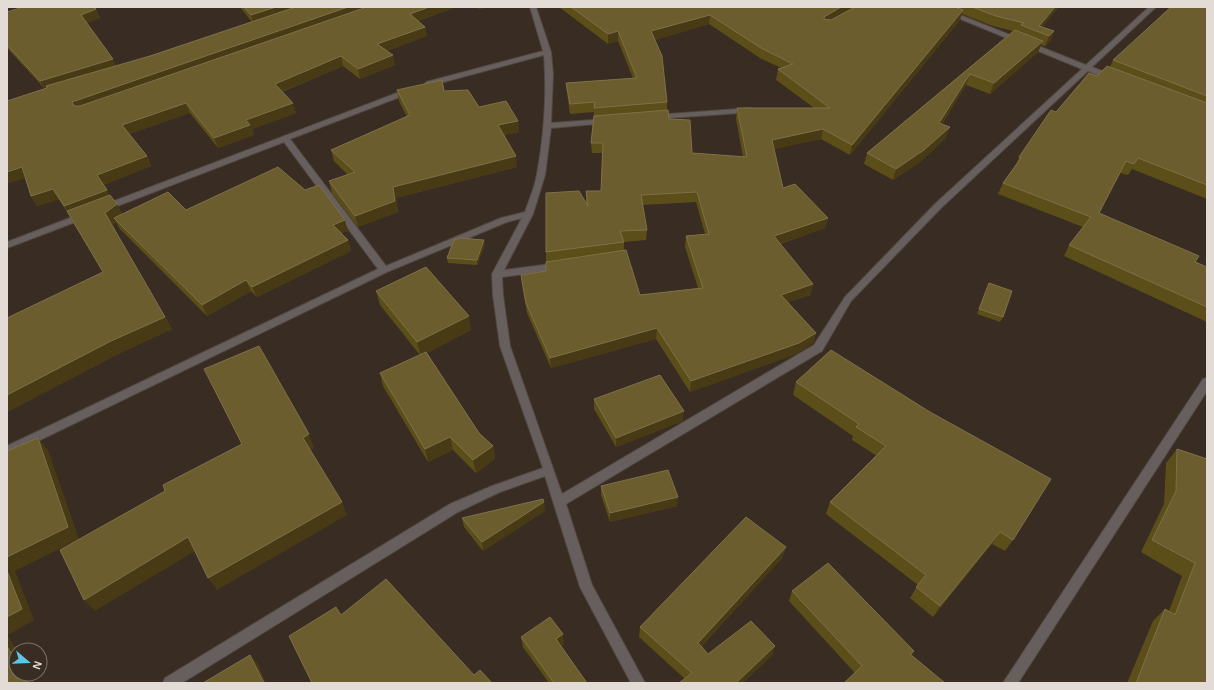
<svg xmlns="http://www.w3.org/2000/svg" width="1214" height="690" viewBox="0 0 1214 690" font-family="Helvetica,sans-serif">
<style>
.lines{fill:none;stroke-linecap:round;stroke-linejoin:round}
.street-casing{stroke:#534840;stroke-width:2}
.street{fill:#675f5d;fill-rule:evenodd}
.wall{fill:#5c4e19;fill-rule:evenodd}
.shaded-wall{fill:#483a15}
.building{fill:#6b5d2e;stroke:#7e7148}
</style>
<rect width="100%" height="100%" fill="#382c23"/>
<g class="lines">
<defs>
<g id="street">
<path d="M530 7H536L551 52 553 74 551 123 607 119 611 121 607 123 551 128 545 175 533 214 504 270 559 263 564 266 559 269 502 277 503 295 510 346 562 494 814 345 845 297 935 204 1082 69 931 7H940L1086 65 1149 7H1156L1092 67 1115 76V80H1109L1088 71 941 208 851 301 822 351 566 504 592 585 645 683H631L580 587 545 476 500 492 458 512 182 683H163L165 678 450 504 492 486 543 468 500 346 493 295 492 274 522 218 507 222 387 272 7 456V446L378 269 284 142 107 210H101L100 208 101 206 410 88H413V92L290 139 386 266 501 218 525 212C529 200 535 187 537 174 544 136 547 94 544 55L429 86 425 84 426 82 543 51Z"/>
<polygon points="751,108 755,110 754,112 655,119 651,117 655,115"/>
<polygon points="83,213 86,214 87,216 86,218 7,248 7,242"/>
<polygon points="1207,378 1207,391 1018,683 1003,683 1203,379"/>
</g>
</defs>
<use href="#street" class="street-casing"/>
<use href="#street" class="street"/>
</g>
<g class="wall">
<polygon points="240,7 456,7 418,21 425,27 427,36 386,51 395,65 360,79 343,66 282,92 296,113 252,129 254,135 218,148 190,113 129,134 147,156 151,166 103,185 109,195 117,204 122,214 186,210 348,231 341,233 348,240 351,251 257,297 251,291 207,316 120,229 116,222 112,225 172,329 118,354 7,412 103,272 59,199 37,206 31,196 25,178 45,89 7,48 7,12 96,9 100,18 87,23 116,66 150,56 252,22"/>
<path d="M559 7H1059L1042 27 1054 31 1050 41 1045 46 1041 45 1038 52 990 94 966 85 942 124 946 138 920 162 893 180 864 164 867 153 1013 31 993 26 962 14 960 20 850 155 821 139 774 149 783 188 828 218 825 228 780 244 811 295 788 302 816 333 813 343 796 354 690 392 656 339 551 368 527 313 522 285 521 275 546 271V252L586 203V191H601L602 153H592L591 143 594 112 570 114 567 93 566 83 633 78 618 41 608 44ZM709 24 760 58 781 68 778 69 776 80 814 108H737L736 119 743 157 692 153 669 119 667 110V102L655 40ZM696 202 705 234 686 236 685 247 698 288 640 295 624 251V242L646 240 647 230 643 205Z"/>
<polygon points="1207,7 1207,199 1132,169 1128,175 1120,173 1099,213 1207,267 1207,322 1064,256 1069,245 1083,227 998,194 1003,183 1016,165 1019,157 1056,112 1097,76 1110,67 1113,60"/>
<polygon points="397,90 444,91 479,107 518,121 519,132 504,135 517,167 396,198 398,212 358,227 332,193 329,181 348,175 334,161 331,150 407,117 399,101"/>
<polygon points="485,245 477,265 448,263 447,258"/>
<polygon points="989,283 1003,317 1000,322 977,314"/>
<polygon points="376,291 471,330 427,353 479,433 493,446 495,459 476,473 453,450 428,462 383,386 380,373 420,355 380,305"/>
<polygon points="831,350 1013,540 1005,551 992,544 933,617 910,598 918,585 826,514 830,502 877,456 852,440 853,436 793,395 796,382"/>
<polygon points="594,399 683,421 616,447 594,409"/>
<polygon points="1177,449 1207,459 1207,683 1127,683 1153,621 1165,609 1169,611 1182,576 1141,552 1164,504 1166,463"/>
<polygon points="601,486 677,506 610,522 601,495"/>
<polygon points="545,511 483,551 464,527 462,518"/>
<polygon points="786,547 782,558 702,646 708,654 775,646 772,656 685,679 639,637 640,627"/>
<polygon points="792,591 914,651 912,655 855,673 789,601"/>
<polygon points="521,637 564,644 561,646 587,683 549,683 523,647"/>
</g>
<g class="shaded-wall">
<polygon points="276,7 308,7 254,25 251,15"/>
<polygon points="348,7 377,7 77,111 72,102"/>
<polygon points="429,7 456,7 411,23 410,14"/>
<polygon points="477,7 488,7 478,10"/>
<polygon points="841,7 856,7 822,27 824,17"/>
<polygon points="1055,7 1059,7 1038,32 1039,26"/>
<polygon points="96,9 100,18 85,24 81,15"/>
<polygon points="963,10 960,20 850,155 852,145"/>
<polygon points="710,15 709,24 651,41 651,31"/>
<polygon points="425,27 427,36 379,53 377,44"/>
<polygon points="618,31 618,41 608,44 608,34"/>
<polygon points="1054,31 1050,41 1045,46 1049,36"/>
<polygon points="1043,41 1038,52 990,94 994,83"/>
<polygon points="393,55 395,65 360,79 358,69"/>
<polygon points="341,56 343,66 278,93 275,84"/>
<polygon points="113,59 117,68 46,86 47,89 45,90 40,81"/>
<polygon points="970,74 966,85 935,134 939,123"/>
<polygon points="186,103 190,113 126,135 122,125"/>
<polygon points="293,103 296,113 252,129 254,135 218,148 214,138 246,120"/>
<polygon points="518,121 519,132 499,136 498,125"/>
<polygon points="950,127 946,138 920,162 893,180 896,169"/>
<polygon points="823,129 821,139 770,150 772,140"/>
<polygon points="147,156 151,166 102,185 97,175"/>
<polygon points="516,156 517,167 396,198 398,212 358,227 355,216 393,187"/>
<polygon points="22,167 28,177 7,184 7,172"/>
<polygon points="53,189 59,199 37,206 31,196"/>
<polygon points="107,190 112,200 70,216 64,206"/>
<polygon points="117,204 123,217 114,218 116,222 112,226 105,213"/>
<polygon points="828,218 825,228 772,246 774,236"/>
<polygon points="345,220 348,231 336,235 333,225"/>
<polygon points="348,240 351,251 257,297 252,287"/>
<polygon points="484,240 485,245 477,265 477,260"/>
<polygon points="246,280 251,291 207,316 202,305"/>
<polygon points="813,284 811,295 778,305 781,295"/>
<polygon points="469,316 471,330 421,356 417,342"/>
<polygon points="165,317 172,329 118,354 7,412 7,395 111,341"/>
<polygon points="657,328 656,339 551,368 550,358"/>
<polygon points="816,333 813,343 796,354 690,392 691,381"/>
<polygon points="684,411 683,421 616,447 616,438"/>
<polygon points="309,434 314,448 309,452 303,438"/>
<polygon points="450,437 453,450 428,462 425,449"/>
<polygon points="38,438 48,450 79,539 15,571 34,620 8,635 16,650 16,662 7,646 7,557"/>
<polygon points="493,446 495,459 476,473 473,460"/>
<polygon points="678,497 677,506 610,522 610,513"/>
<polygon points="342,502 347,515 217,590 208,578"/>
<polygon points="544,502 545,511 483,551 482,542"/>
<polygon points="1000,532 992,544 933,617 940,606"/>
<polygon points="188,537 197,550 95,611 84,600"/>
<polygon points="786,547 782,558 696,652 698,643"/>
<polygon points="563,634 564,644 557,649 556,639"/>
<polygon points="775,646 772,656 743,683 735,683"/>
<polygon points="250,655 258,664 266,683 264,683"/>
<polygon points="23,674 30,674 35,683 28,683"/>
</g>
<g class="building">
<polygon points="23,7 94,7 96,9 81,15 113,59 40,81 7,45 7,12"/>
<polygon points="244,7 276,7 251,15"/>
<polygon points="296,7 348,7 72,102 74,106 80,106 367,7 429,7 410,14 425,27 377,44 393,55 358,69 341,56 275,84 293,103 246,120 250,125 214,138 186,103 122,125 147,156 97,175 107,190 64,206 53,189 31,196 22,167 7,172 7,101 47,88 46,86 150,56"/>
<polygon points="571,7 841,7 824,17 824,19 831,20 855,7 954,7 963,10 852,145 823,129 772,140 783,188 795,184 828,218 774,236 813,284 781,295 816,333 799,343 691,381 657,328 550,358 526,303 521,275 546,271 546,262 626,250 640,295 703,288 686,236 709,234 697,192 641,195 647,230 620,231 624,242 546,252 546,193 579,191 588,206 586,191 601,191 603,143 591,143 594,116 668,110 669,119 690,120 692,153 747,157 737,108 830,108 778,69 793,64 761,48 710,15 651,31 662,56 667,102 594,108 595,102 570,104 566,83 637,78 618,31 608,34"/>
<polygon points="972,7 1055,7 1039,26 1054,31 1049,36 1021,25 1024,23 996,16"/>
<polygon points="1171,7 1207,7 1207,96 1113,60"/>
<polygon points="1015,30 1043,41 994,83 970,74 939,123 950,127 924,150 896,169 867,153"/>
<polygon points="1107,66 1207,103 1207,185 1138,158 1134,164 1126,161 1099,213 1199,256 1195,262 1207,267 1207,307 1069,245 1091,217 1003,183 1021,158 1019,157 1051,110 1056,112 1089,73 1097,76"/>
<polygon points="442,80 444,91 468,90 479,107 506,101 518,121 498,125 516,156 393,187 395,201 355,216 329,181 355,172 331,150 410,115 397,90"/>
<polygon points="278,167 305,190 319,185 345,220 333,225 348,240 252,287 246,280 202,305 114,218 168,192 186,210"/>
<polygon points="110,195 117,204 105,213 165,317 111,341 7,395 7,318 103,272 67,211"/>
<polygon points="460,238 484,240 477,260 447,258 454,240"/>
<polygon points="426,267 469,316 417,342 376,291"/>
<polygon points="989,283 1012,291 1003,317 979,309"/>
<polygon points="259,346 309,434 303,438 342,502 208,578 188,537 84,600 60,550 165,491 163,485 242,444 204,369"/>
<polygon points="831,350 930,412 1051,479 1013,540 1000,532 940,606 916,587 926,575 830,502 886,446 856,427 859,424 796,382"/>
<polygon points="426,352 479,433 493,446 473,460 450,437 425,449 380,373"/>
<polygon points="660,375 684,411 616,438 594,399"/>
<polygon points="38,438 68,527 7,557 7,451"/>
<polygon points="1177,449 1207,459 1207,683 1136,683 1165,609 1175,615 1195,563 1152,540 1176,491"/>
<polygon points="668,470 678,497 610,513 601,486"/>
<polygon points="543,499 544,502 482,542 462,518"/>
<polygon points="746,517 786,547 698,643 708,654 751,621 775,646 736,683 679,683 692,673 640,627"/>
<polygon points="828,563 914,651 910,654 945,683 844,683 862,666 792,591"/>
<polygon points="7,571 22,609 7,617"/>
<polygon points="386,579 474,675 480,670 492,683 312,683 289,636 336,607 341,615"/>
<polygon points="550,617 563,634 556,639 587,683 554,683 521,637"/>
<polygon points="7,646 16,662 16,674 23,674 28,683 7,683"/>
<polygon points="250,655 264,683 203,683"/>
</g>
<rect width="1214" height="690" fill="none" stroke="#e3dcd6" stroke-width="16"/>
<g transform="translate(28 662) rotate(109)"><circle r="19" fill="#382c23" stroke="#7c726b"/>
<path d="M0-3L7 15L0 10L-7 15Z" fill="#5cc7e8"/>
<text y="-6" font-size="11" font-weight="bold" text-anchor="middle" fill="#e3dcd6">N</text>
</g>
</svg>
